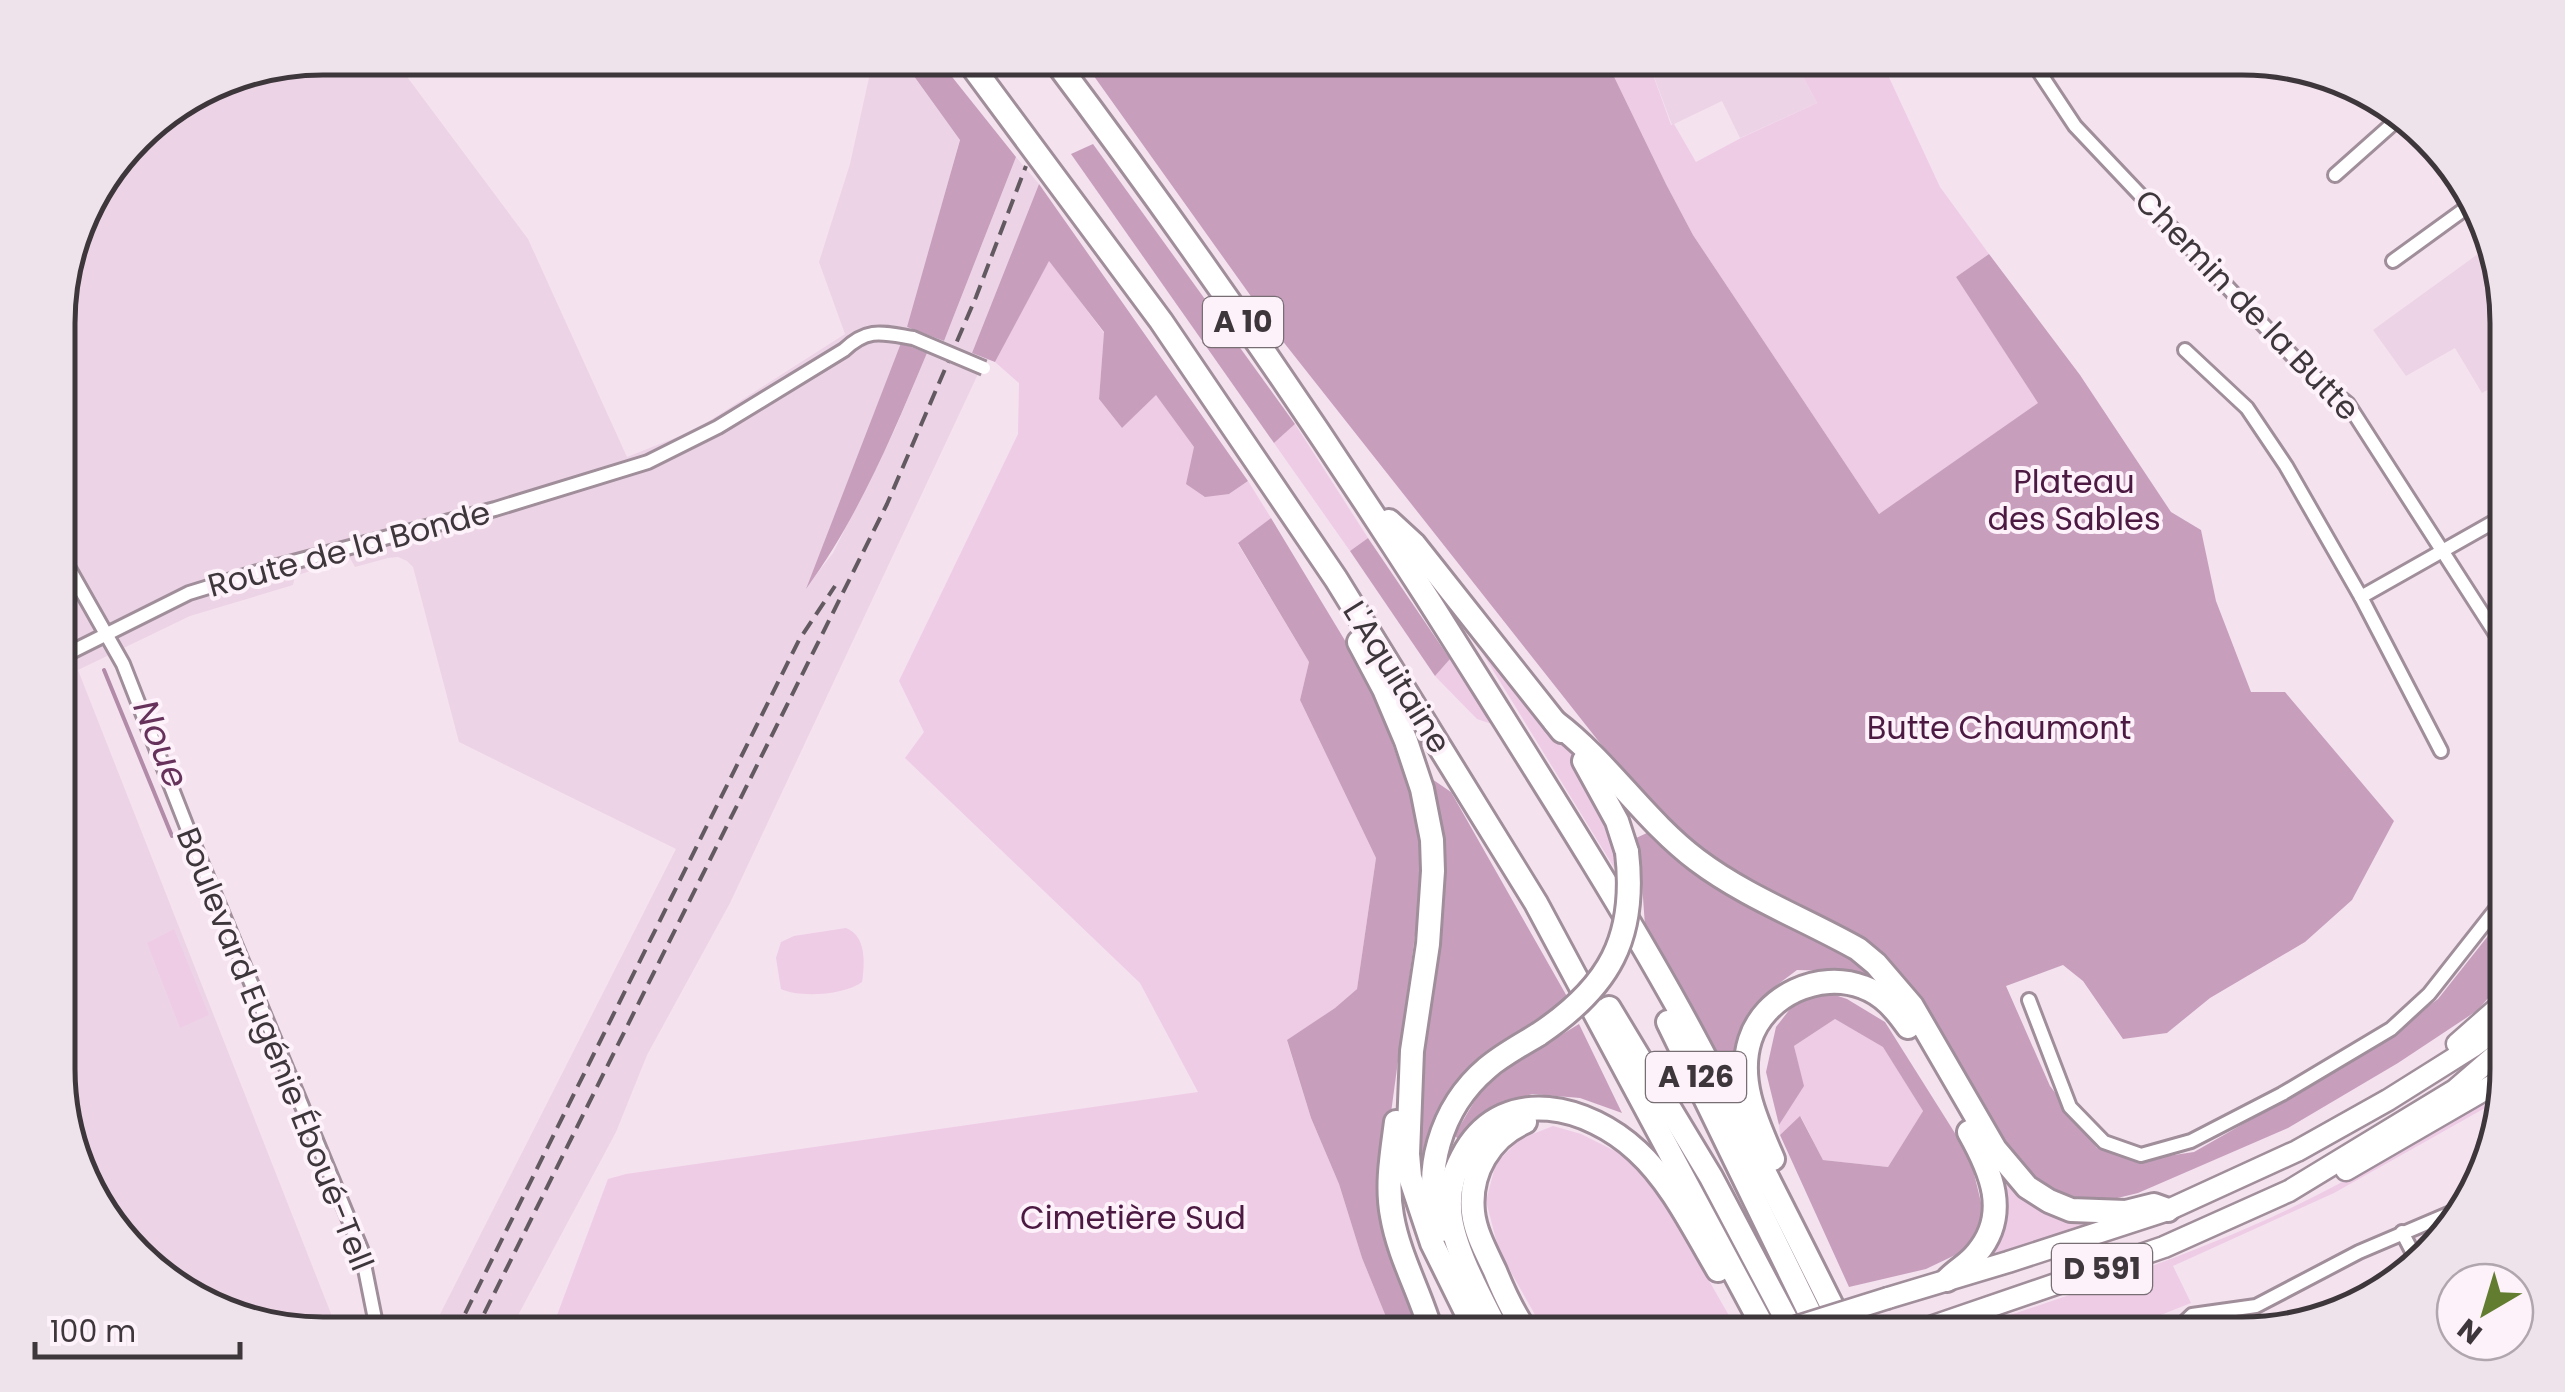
<svg xmlns="http://www.w3.org/2000/svg" width="2565" height="1392" viewBox="0 0 2565 1392" font-family="Poppins,sans-serif">
<style>
.built{fill:#ecd4e6}
.green{fill:#eecce5}
.forest{fill:#c79fbd}
.lines{fill:none;stroke-linecap:round;stroke-linejoin:round}
.stream{stroke:#b28ba8;stroke-width:4}
.minor-casing{stroke:#a08e9b;stroke-width:18}
.primary-casing{stroke:#a08e9b;stroke-width:25}
.motorway-casing{stroke:#a08e9b;stroke-width:28}
.minor{stroke:#fff;stroke-width:12}
.primary{stroke:#fff;stroke-width:20}
.motorway{stroke:#fff;stroke-width:22}
.rail{stroke:#635a61;stroke-width:4;stroke-dasharray:15 8;stroke-linecap:butt}
.minor-bridge-casing{stroke:#a08e9b;stroke-width:18;stroke-linecap:butt}
.primary-bridge-casing{stroke:#a08e9b;stroke-width:25;stroke-linecap:butt}
.motorway-bridge-casing{stroke:#a08e9b;stroke-width:28;stroke-linecap:butt}
.minor-bridge{stroke:#fff;stroke-width:12}
.primary-bridge{stroke:#fff;stroke-width:20}
.motorway-bridge{stroke:#fff;stroke-width:22}
.labels{text-anchor:middle;stroke-width:8;stroke-linejoin:round;paint-order:stroke}
.shield{fill:#fdf1fa;stroke:#776e74;stroke-width:2.5}
.shield-label{font-size:30px;font-weight:bold;fill:#3d363b}
.street-label{font-size:32px;fill:#3d363b;stroke:#fdf1fa}
.park-label{font-size:32px;fill:#4b1941;stroke:#fdf1fa}
.water-label{font-size:35px;font-style:italic;fill:#66325b;stroke:#fdf1fa}
.rim{fill:none;stroke:#3d363b;stroke-width:5}
</style>
<rect width="100%" height="100%" fill="#f5e2ef"/>
<g class="built">
<polygon points="323,58 393,58 528,239 627,457 695,430 845,334 819,262 850,164 870,73 886,58 901,58 961,135 911,318 808,585 833,553 895,429 927,353 978,374 730,903 647,1055 616,1132 508,1334 430,1334 676,849 459,742 413,567 407,561 398,557 388,558 355,567 350,558 295,576 293,585 190,616 78,670 339,1334 323,1334 205,1307 103,1217 60,1104 59,677 75,666 63,644 59,646 58,305 85,205 148,124 222,78"/>
<polygon points="1647,58 1793,58 1817,103 1740,138 1722,101 1672,125"/>
<polygon points="1016,157 1039,184 972,353 944,341"/>
<polygon points="2489,246 2505,289 2506,380 2482,393 2455,348 2406,376 2373,330"/>
</g>
<g class="green">
<polygon points="1605,58 1647,58 1671,125 1674,124 1696,162 1741,138 1817,103 1793,58 1880,58 1940,187 1989,254 1956,277 2039,403 1879,514 1693,235 1666,184"/>
<polygon points="1049,260 1104,333 1099,399 1122,428 1156,394 1229,494 1248,481 1271,518 1238,544 1309,662 1300,700 1376,858 1357,989 1335,1008 1287,1041 1311,1118 1339,1184 1362,1258 1393,1334 550,1334 608,1179 626,1174 1198,1092 1140,983 905,758 924,732 899,681 1018,434 1019,383 995,362"/>
<polygon points="1295,424 1368,538 1350,551 1274,443"/>
<path d="M1464 623C1509 678 1579 749 1605 814 1613 832 1614 854 1618 874Z"/>
<polygon points="1450,659 1492,724 1477,719 1435,676"/>
<path d="M846 928C866 936 865 962 862 982 845 995 800 998 781 989L776 958 781 942 794 936Z"/>
<polygon points="174,929 209,1015 180,1028 147,943"/>
<polygon points="1835,1019 1883,1046 1923,1111 1888,1167 1823,1160 1801,1117 1780,1135 1779,1125 1803,1086 1794,1046"/>
<path d="M2502 1092 2501 1099 2334 1193 2173 1266 2191 1303 2113 1334H1955C2067 1295 2182 1260 2289 1209 2362 1174 2432 1132 2502 1092Z"/>
<polygon points="1553,1126 1581,1134 1621,1154 1654,1185 1735,1326 1714,1334 1546,1334 1499,1251 1486,1201 1496,1163 1520,1139"/>
<polygon points="1996,1163 2102,1222 1981,1261"/>
</g>
<g class="forest">
<polygon points="901,58 937,58 1016,157 944,341 907,327 960,140"/>
<polygon points="1088,58 1605,58 1666,184 1693,235 1879,514 2038,403 1956,277 1989,254 2080,375 2171,512 2201,530 2216,601 2251,692 2285,692 2394,821 2352,900 2305,942 2210,998 2167,1033 2123,1039 2083,981 2063,965 2006,986 2050,1086 2097,1148 2134,1161 2194,1152 2341,1068 2438,999 2507,912 2507,976 2478,1010 2398,1063 2288,1128 2138,1193 2093,1204 2060,1197 2032,1182 2011,1157 1911,992 1885,956 1737,873 1682,835 1615,762 1285,344 1086,65"/>
<polygon points="1093,144 1295,424 1274,443 1071,154"/>
<polygon points="1039,184 1248,481 1229,494 1205,497 1186,484 1194,447 1156,395 1122,428 1099,399 1104,332 1049,261 995,362 972,353"/>
<path d="M901 343 927 353C893 434 858 518 806 589Z"/>
<polygon points="1271,518 1370,682 1419,818 1423,876 1388,1135 1424,1334 1393,1334 1362,1258 1339,1184 1311,1118 1287,1040 1335,1008 1357,989 1376,858 1300,700 1309,662 1238,543"/>
<polygon points="1368,538 1450,659 1435,676 1350,551"/>
<polygon points="1432,779 1451,792 1569,1000 1482,1062 1425,1195 1415,1163 1424,1050 1442,918 1441,829 1432,800"/>
<polygon points="1649,832 1680,861 1877,972 1898,999 1835,971 1797,970 1773,988 1750,1015 1740,1043 1734,1084 1645,926 1641,869 1634,839"/>
<polygon points="1808,986 1847,999 1885,1022 1970,1157 1985,1219 1972,1247 1926,1269 1849,1287 1780,1135 1800,1116 1823,1160 1888,1167 1923,1111 1883,1047 1835,1019 1794,1046 1804,1086 1779,1125 1766,1072 1776,1027"/>
<polygon points="1579,1024 1622,1113 1580,1098 1532,1094 1493,1107 1463,1141 1454,1136 1481,1090 1517,1062"/>
</g>
<g class="lines">
<polyline class="stream" points="104,670 172,836"/>
<defs>
<g id="minor">
<polyline points="2030,58 2075,126 2304,368 2348,404 2506,650"/>
<polyline points="2335,175 2398,119"/>
<polyline points="2393,261 2473,203"/>
<polyline points="2185,350 2247,408 2286,466 2361,597 2506,515"/>
<polyline points="59,551 123,664 192,840 361,1249 378,1334"/>
<polyline points="2361,597 2441,751"/>
<path d="M59 658 189 593 274 567 495 509 648 462 718 427 844 350C868 327 883 333 913 338"/>
<polyline points="2029,1000 2070,1107 2104,1142 2141,1155 2191,1141 2282,1094 2391,1029 2429,994 2507,895"/>
<polyline points="2402,1232 2416,1259"/>
<polyline points="2172,1334 2192,1315 2256,1306 2359,1252 2460,1209"/>
</g>
<g id="primary">
<polyline points="2457,1044 2507,1000"/>
<polyline points="2346,1170 2505,1078"/>
<polyline points="1888,1298 2008,1262 2168,1210 2297,1151 2388,1100 2474,1046 2507,1022"/>
<polyline points="1910,1334 2164,1247 2289,1191 2455,1090 2507,1045"/>
</g>
<g id="motorway">
<polyline points="966,58 1161,321 1336,579 1536,903 1767,1334"/>
<path d="M1053 58C1207 263 1352 476 1488 694 1554 799 1620 903 1680 1011 1738 1117 1792 1226 1846 1334"/>
<polyline points="1389,521 1414,544 1562,731"/>
<polyline points="1359,642 1384,689 1406,741 1422,789 1432,840 1433,871 1428,944 1412,1051 1408,1154 1410,1177 1432,1243 1477,1334"/>
<path d="M1555 722C1608 762 1644 820 1697 860 1746 897 1805 919 1858 949L1876 964 1912 1006 1995 1149 2027 1187 2049 1201 2071 1210 2126 1212 2154 1205 2168 1210"/>
<polyline points="1584,761 1617,821 1627,852"/>
<polyline points="1609,1008 1711,1177 1794,1334"/>
<polyline points="1668,1022 1820,1334"/>
<path d="M1396 1122C1392 1153 1386 1185 1392 1216 1399 1257 1421 1294 1432 1334"/>
<path d="M1525 1122C1490 1137 1469 1173 1473 1212 1475 1232 1486 1252 1495 1271 1504 1293 1514 1315 1528 1334"/>
<path d="M1773 1159C1757 1122 1737 1081 1750 1040 1764 996 1819 970 1863 987 1883 994 1896 1010 1908 1027"/>
<path d="M1442 1230C1420 1174 1441 1107 1487 1068 1502 1055 1521 1045 1539 1034"/>
<path d="M1947 1280C1956 1270 1969 1264 1977 1253 2010 1214 1991 1171 1969 1132"/>
<path d="M1499 1334C1483 1301 1450 1244 1450 1207 1449 1186 1455 1169 1466 1150 1506 1084 1589 1106 1637 1151 1672 1183 1694 1230 1718 1270"/>
</g>
</defs>
<use href="#minor" class="minor-casing"/>
<use href="#primary" class="primary-casing"/>
<use href="#motorway" class="motorway-casing"/>
<use href="#minor" class="minor"/>
<use href="#primary" class="primary"/>
<use href="#motorway" class="motorway"/>
<g class="rail">
<polyline points="455,1334 799,640 835,586"/>
<polyline points="474,1334 887,504 976,297 1026,166"/>
</g>
<defs>
<polyline id="minor-bridge" points="913,338 984,368"/>
<polyline id="primary-bridge" points="1773,1334 1888,1298"/>
<path id="motorway-bridge" d="M1539 1034C1609 987 1637 938 1627 852"/>
</defs>
<use href="#minor-bridge" class="minor-bridge-casing"/>
<use href="#primary-bridge" class="primary-bridge-casing"/>
<use href="#motorway-bridge" class="motorway-bridge-casing"/>
<use href="#minor-bridge" class="minor-bridge"/>
<use href="#primary-bridge" class="primary-bridge"/>
<use href="#motorway-bridge" class="motorway-bridge"/>
</g>
<g class="labels">
<g class="shield">
<rect x="1203" y="297" width="80" height="50" rx="8"/>
<rect x="1646" y="1052" width="100" height="50" rx="8"/>
<rect x="2052" y="1244" width="100" height="50" rx="8"/>
</g>
<g class="shield-label">
<text x="1243" y="332">A 10</text>
<text x="1696" y="1087">A 126</text>
<text x="2102" y="1279">D 591</text>
</g>
<g class="street-label">
<text transform="translate(2247 305) rotate(46)" y="11">Chemin de la Butte</text>
<text transform="translate(349 549) rotate(-15)" y="11">Route de la Bonde</text>
<text transform="translate(1397 677) rotate(58)" y="11">L'Aquitaine</text>
<text transform="translate(275 1049) rotate(68)" y="11">Boulevard Eugénie Éboué-Tell</text>
</g>
<g class="park-label">
<text x="2074" y="493">Plateau<tspan x="2074" dy="37">des Sables</tspan></text>
<text x="1999" y="739">Butte Chaumont</text>
<text x="1133" y="1229">Cimetière Sud</text>
</g>
<g class="water-label">
<text transform="translate(161 744) rotate(68)" y="12">Noue</text>
</g>
</g>
<path d="M0 0H2565V1392H0ZM323 75H2242A248 248 0 0 1 2490 323V1069A248 248 0 0 1 2242 1317H323A248 248 0 0 1 75 1069V323A248 248 0 0 1 323 75Z" fill="#eee2eb" fill-rule="evenodd"/>
<path class="rim" d="M323 75H2242A248 248 0 0 1 2490 323V1069A248 248 0 0 1 2242 1317H323A248 248 0 0 1 75 1069V323A248 248 0 0 1 323 75Z"/>
<g transform="translate(2485 1312) rotate(218)"><circle r="48" fill="#fdf1fa" stroke="#b0a6ae" stroke-width="2.5"/>
<path d="M0-8L18 38L0 25L-18 38Z" fill="#627d30"/>
<text y="-15" font-size="28" font-weight="bold" text-anchor="middle" fill="#3d363b">N</text>
</g>
<path d="M35 1342v15h205v-15" fill="none" stroke="#3d363b" stroke-width="5"/>
<text x="50" y="1342" font-size="30" fill="#3d363b" stroke="#fdf1fa" stroke-width="8" paint-order="stroke">100 m</text>
</svg>
